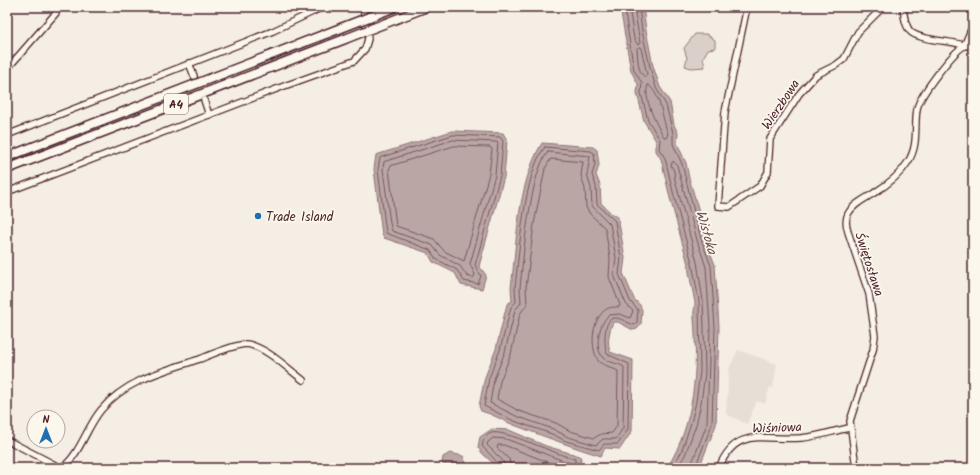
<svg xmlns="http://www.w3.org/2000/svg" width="980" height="475" viewBox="0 0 980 475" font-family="Kalam,sans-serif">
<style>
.built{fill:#e7dfd6}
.green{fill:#dbd0c9;stroke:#92787a}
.water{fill:#baa7a5;stroke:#8d7174}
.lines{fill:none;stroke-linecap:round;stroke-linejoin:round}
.shore{stroke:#77555c;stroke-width:1}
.minor-casing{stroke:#4a1f2b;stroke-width:8}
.highway-casing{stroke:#4a1f2b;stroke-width:11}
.minor{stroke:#fbf7ec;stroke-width:5.5}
.highway{stroke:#fbf7ec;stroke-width:8}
.highway-bridge-casing{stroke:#4a1f2b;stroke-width:11;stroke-linecap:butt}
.highway-bridge{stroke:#fbf7ec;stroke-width:8}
.poi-dot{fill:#1f6fb2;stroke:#fbf7ec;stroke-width:1.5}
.labels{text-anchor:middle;stroke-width:3.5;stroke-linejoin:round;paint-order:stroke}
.shield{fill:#fbf7ec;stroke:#7f6065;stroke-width:1}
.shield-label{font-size:12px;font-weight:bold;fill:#4a1f2b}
.street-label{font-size:13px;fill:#4a1f2b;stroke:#fbf7ec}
.poi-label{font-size:13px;fill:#4a1f2b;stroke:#fbf7ec;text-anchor:start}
.water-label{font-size:14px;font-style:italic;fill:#714f56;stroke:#fbf7ec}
</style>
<rect width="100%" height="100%" fill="#f4eee4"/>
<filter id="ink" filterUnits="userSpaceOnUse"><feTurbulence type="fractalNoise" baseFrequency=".025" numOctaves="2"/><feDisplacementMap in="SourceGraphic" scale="8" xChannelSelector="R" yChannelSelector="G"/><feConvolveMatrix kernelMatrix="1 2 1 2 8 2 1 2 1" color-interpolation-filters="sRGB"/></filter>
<g filter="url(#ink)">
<polygon class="built" points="738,350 777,364 773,388 770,387 765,404 757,401 747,424 726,414 729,369"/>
<polygon class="green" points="695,34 706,34 715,40 715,48 708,49 703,58 705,67 691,68 685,66 687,58 684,48"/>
<g class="water">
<path d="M620 7H643L646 30 653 66 660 87 670 102 674 125 678 133 677 143 686 163 689 178 698 208 705 238 715 265 719 327 716 425 699 468H667C695 423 698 370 694 318 693 313 695 308 695 303 693 290 689 277 688 264L670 198 661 159 656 151V141L644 121 637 93 638 84 631 71Z"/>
<polygon points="452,131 503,133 507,140 504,177 479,266 486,275 482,289 461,285 455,273 433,262 428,253 384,238 382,235 374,169 376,155"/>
<path d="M542 143 593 147 597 150 599 165 596 175 600 185 601 203 612 214 618 217 625 258 623 273 634 299 640 305 642 310 641 324 637 329 633 330 618 322H613C609 332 607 341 610 352L633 360 632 431 620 449 605 448 601 456C572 447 543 436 514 425 503 421 493 414 481 411L479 406 485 377 496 349 507 304 512 301 511 288C517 241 517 185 542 143Z"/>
<polygon points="492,429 509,430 546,446 580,456 581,459 578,468 498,468 482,453 478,447 480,437"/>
<polygon points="450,453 463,456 466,463 471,468 448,468 442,463 443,457"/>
</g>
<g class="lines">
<g class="shore">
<polyline points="624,7 634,70 642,83 641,93 648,120 660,140 659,149 665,158 674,196 692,263 699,301 700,372 696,402 691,423 681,453 671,468"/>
<polyline points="629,7 634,39 638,45 640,43 634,7"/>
<polyline points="639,7 642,31 650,67 656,88 666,105 673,133 673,144 682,164 701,239 711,266 715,328 712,424 695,468"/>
<path d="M639 47 641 48 647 74 645 77C637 72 638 57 637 49Z"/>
<path d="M648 85C660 91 663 122 668 134L666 138 664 137C657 126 642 97 648 85Z"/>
<polygon points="453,135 500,137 503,141 500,176 475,265 481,276 478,284 464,281 457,270 436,259 430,250 386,233 378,169 380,158"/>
<polygon points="453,140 496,142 498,143 495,175 470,264 475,275 473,278 467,276 460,266 440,255 432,245 392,231 390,223 383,169 384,162"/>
<polygon points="454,146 490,147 492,149 489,174 464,261 444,251 434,239 396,226 389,169 391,166"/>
<path d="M545 147 591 151 594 153 595 164 592 175 596 186 597 204 615 221 621 258 619 274 630 301 638 310 637 322 635 325C628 324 621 317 613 318 603 321 604 346 607 354L629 364 628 429 618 444H604L599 450 566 441 552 434 514 421 484 406 489 378 500 350 511 307 516 302 515 288C519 255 524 171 545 147Z"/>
<path d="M548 152 590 156 587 175 591 188 592 206 610 224 616 258 614 275 626 304 633 311 630 318 620 314 609 315C599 323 593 349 604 359 610 363 619 363 624 367L623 428 616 439H603L596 445 568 437 553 429 516 416 490 403 494 379 505 352 515 310 521 303 520 288C523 259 530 171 548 152Z"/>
<path d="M551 159 583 162 581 175 585 189 586 207 590 214 605 228 610 258 609 277 620 305 619 307C613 307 608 307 604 311 591 322 590 349 599 362L618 371 617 426 612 433 601 434 594 438 570 431 556 423 519 411 497 399 500 381 511 354 520 314 527 304 526 288 534 224 545 169Z"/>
<path d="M500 468 499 464 482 446 484 439C486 437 488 434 491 433 504 429 557 455 575 459V468"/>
<polyline points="505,468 503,461 487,445 488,442 493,438 506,439 569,463 570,468"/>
<polyline points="511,468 509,459 497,448 498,445 504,445 563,468"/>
<polyline points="677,468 685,455 696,425 701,403 705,373 704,329 703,301 697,262 675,180 674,171 671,165 673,161 677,165 697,240 706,267 710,327 707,424 690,468"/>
</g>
<defs>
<g id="minor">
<polyline points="747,7 725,112 718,206 729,207 760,186 768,172 770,139 799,94 816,75 836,65 844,59 858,32 883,7"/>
<path d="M903 7C904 15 905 28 912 33 926 42 956 40 973 48"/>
<polyline points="964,46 973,25"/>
<polyline points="189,63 194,76"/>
<polyline points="7,69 56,13 56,7"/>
<polyline points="204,100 209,115"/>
<polyline points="7,135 273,31 323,7"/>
<polyline points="7,192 287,85 354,61 365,49 368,39 363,7"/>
<polyline points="7,440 61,468"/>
<path d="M62 468C81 453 86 428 101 410 126 380 163 371 200 359 215 353 230 346 246 344 265 346 288 369 303 380"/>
<path d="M719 468C736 425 764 441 801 438 817 437 833 431 849 428"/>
<path d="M856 468 850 421 873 350 875 336 869 294 848 232C846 226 845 220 848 214 853 204 865 199 874 193 887 185 900 175 908 162 919 145 914 127 917 109 919 96 953 52 964 46"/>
</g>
<g id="highway">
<polyline points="7,157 341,28"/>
<polyline points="7,169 345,39"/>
</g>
</defs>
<use href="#minor" class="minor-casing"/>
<use href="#highway" class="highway-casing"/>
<use href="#minor" class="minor"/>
<use href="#highway" class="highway"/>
<defs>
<g id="highway-bridge">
<polyline points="341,28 395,7"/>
<polyline points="345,39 427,7"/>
</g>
</defs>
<use href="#highway-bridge" class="highway-bridge-casing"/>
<use href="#highway-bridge" class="highway-bridge"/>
</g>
</g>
<circle class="poi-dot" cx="258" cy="216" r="4"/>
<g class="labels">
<rect class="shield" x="164" y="94" width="24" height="20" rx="3"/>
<g class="shield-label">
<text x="176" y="108">A4</text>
</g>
<g class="street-label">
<text transform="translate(780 104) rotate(-56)" y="5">Wierzbowa</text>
<text transform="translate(870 264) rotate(72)" y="5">Świętosława</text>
<text transform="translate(777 427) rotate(-2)" y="5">Wiśniowa</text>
</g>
<g class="poi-label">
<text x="266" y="221">Trade Island</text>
</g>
<g class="water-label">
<text transform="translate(707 232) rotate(74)" y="5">Wisłoka</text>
</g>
</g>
<rect width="980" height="475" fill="none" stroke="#fbf7ec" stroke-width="24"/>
<rect x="12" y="12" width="956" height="451" fill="none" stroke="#4a1f2b" stroke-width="1.5" filter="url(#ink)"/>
<g transform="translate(46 429)"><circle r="19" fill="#fbf7ec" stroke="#b4a19f"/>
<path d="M0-3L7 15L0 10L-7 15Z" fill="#1f6fb2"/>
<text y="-6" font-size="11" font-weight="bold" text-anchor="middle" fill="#4a1f2b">N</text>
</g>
</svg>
